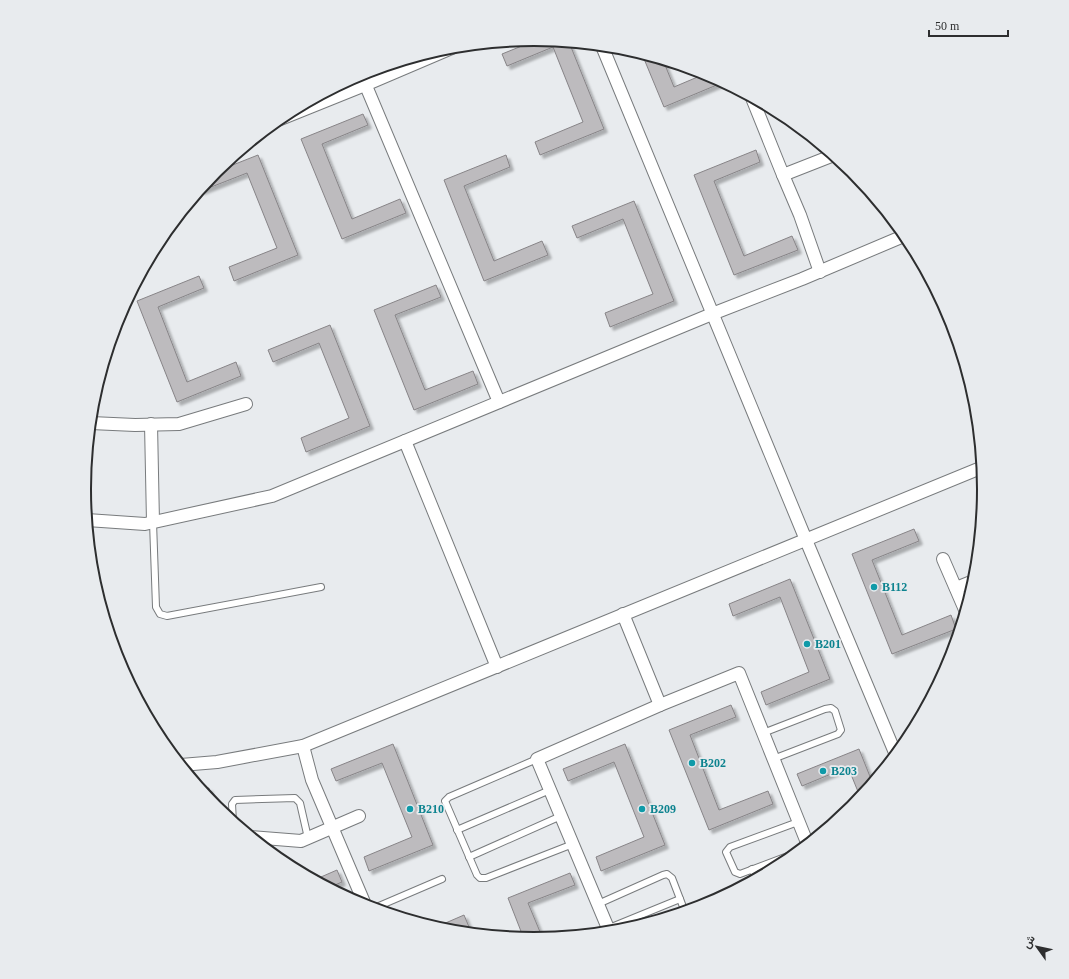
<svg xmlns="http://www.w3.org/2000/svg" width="1069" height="979" viewBox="0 0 1069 979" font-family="'Times New Roman',Vazirmatn,serif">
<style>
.building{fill:#bdbbbe;stroke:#878487;filter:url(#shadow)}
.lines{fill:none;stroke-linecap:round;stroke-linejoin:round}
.service-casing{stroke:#787b7d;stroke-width:8}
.minor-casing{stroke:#787b7d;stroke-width:14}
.service{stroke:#fff;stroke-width:6}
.minor{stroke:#fff;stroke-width:12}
.culture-dot{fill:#0f9aa8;stroke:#e8ebee;stroke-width:1.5}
.labels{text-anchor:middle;stroke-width:3.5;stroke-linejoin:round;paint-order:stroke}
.culture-label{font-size:12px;font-weight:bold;fill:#0d838f;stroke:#e8ebee;text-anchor:start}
.rim{fill:none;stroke:#2d2e2f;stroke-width:2}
</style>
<defs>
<filter id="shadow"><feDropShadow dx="3.5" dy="3.5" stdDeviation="1" flood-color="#0004"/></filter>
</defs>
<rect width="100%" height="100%" fill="#e8ebee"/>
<g class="building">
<polygon points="539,39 569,42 604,129 540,155 535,142 583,122 553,47 507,66 502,54"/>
<polygon points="642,54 663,60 674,87 707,73 724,82 664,107"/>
<polygon points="363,114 368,125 322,144 352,219 400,199 406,213 342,239 301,139"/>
<polygon points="756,150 760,162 714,181 744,256 792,236 798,250 734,275 694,175"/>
<polygon points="258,155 298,255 234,281 229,267 277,248 247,173 201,191 200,190 215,172"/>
<polygon points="506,155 510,167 464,186 494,261 542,241 548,255 484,281 444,180"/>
<polygon points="634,201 674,301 610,327 605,313 653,294 623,219 577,238 572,226"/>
<polygon points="199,276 204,288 158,307 187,382 236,362 241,376 177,402 137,301"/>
<polygon points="436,285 441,297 395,315 425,390 473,371 478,384 414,410 374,310"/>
<polygon points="330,325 370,426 306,452 301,438 349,418 319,343 273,362 268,350"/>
<polygon points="914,529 919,541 872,560 902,635 951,615 956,629 892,654 852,554"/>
<polygon points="790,579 830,679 766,705 761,692 809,672 780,597 733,616 729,604"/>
<polygon points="731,705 736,717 690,735 719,810 768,791 773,804 709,830 669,730"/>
<polygon points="393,744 433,845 369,871 364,857 412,837 382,763 336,781 331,769"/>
<polygon points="625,744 665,845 601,871 596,857 644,837 614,762 568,781 563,769"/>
<polygon points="859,749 873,784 861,799 848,767 802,786 797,774"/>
<polygon points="209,788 210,800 200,789"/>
<polygon points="337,870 342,882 328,888 314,880"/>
<polygon points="570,873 575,885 528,903 543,939 534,940 524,939 508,898"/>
<polygon points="464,915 472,934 446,931 434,928"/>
</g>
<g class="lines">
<defs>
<g id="service">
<polyline points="153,522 156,607 160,614 167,616 321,587"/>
<polyline points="763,733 825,709 831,708 835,711 841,730 838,734 773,759"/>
<polyline points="537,759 449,797 445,801 477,875 480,878 486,878 573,844"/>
<polyline points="233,822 232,804 235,800 295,798 300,803 308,838"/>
<polyline points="798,822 730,847 726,852 735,872 740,874 801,851"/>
<polyline points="457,830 550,790"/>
<polyline points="469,857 561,816"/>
<polyline points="752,869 756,879"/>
<polyline points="598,904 663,875 667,874 672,878 685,912"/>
<polyline points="372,909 442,879"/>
<polyline points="609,928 680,899"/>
</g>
<g id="minor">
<polyline points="602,46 806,540 896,755"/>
<polyline points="361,74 499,402"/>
<polyline points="752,98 783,175 834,155"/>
<polyline points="278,120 365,85 454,47"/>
<polyline points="783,175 800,215 820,272"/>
<polyline points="91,423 135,425 179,424 246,404"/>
<polyline points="151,424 153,522"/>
<polyline points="405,441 497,667"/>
<polyline points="87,520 145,524 272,496 712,314 802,279 906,235"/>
<polyline points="943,559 966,612"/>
<polyline points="956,588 976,580"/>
<polyline points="623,614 660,705"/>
<polyline points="303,746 312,780 366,907"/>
<polyline points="181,765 217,762 303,746 983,467"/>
<polyline points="251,837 301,841 359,816"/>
<polyline points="610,933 537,759 660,705 739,673 808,845"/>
</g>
</defs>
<use href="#service" class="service-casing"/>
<use href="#minor" class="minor-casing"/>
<use href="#service" class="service"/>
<use href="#minor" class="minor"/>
</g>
<g class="culture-dot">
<circle cx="874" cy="587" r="4"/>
<circle cx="807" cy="644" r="4"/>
<circle cx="692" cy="763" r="4"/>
<circle cx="823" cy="771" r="4"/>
<circle cx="410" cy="809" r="4"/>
<circle cx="642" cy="809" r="4"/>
</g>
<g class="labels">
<g class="culture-label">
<text x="882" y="591">B112</text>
<text x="815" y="648">B201</text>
<text x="700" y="767">B202</text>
<text x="831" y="775">B203</text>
<text x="418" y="813">B210</text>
<text x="650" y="813">B209</text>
</g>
</g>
<path d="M0 0H1069V979H0ZM91 489a443 443 0 1 1 886 0a443 443 0 1 1-886 0Z" fill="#e8ebee" fill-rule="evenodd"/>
<path class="rim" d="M91 489a443 443 0 1 1 886 0a443 443 0 1 1-886 0Z"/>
<g transform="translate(1037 947) rotate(303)" stroke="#e8ebee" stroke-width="3" paint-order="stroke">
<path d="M0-3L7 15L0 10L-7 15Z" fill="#2d2e2f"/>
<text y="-6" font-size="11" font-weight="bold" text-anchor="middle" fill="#2d2e2f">ش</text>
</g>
<path d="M929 30v6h79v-6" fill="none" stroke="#2d2e2f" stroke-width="2"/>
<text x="935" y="30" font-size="12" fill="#2d2e2f" stroke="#e8ebee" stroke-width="3" paint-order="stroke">50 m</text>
</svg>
